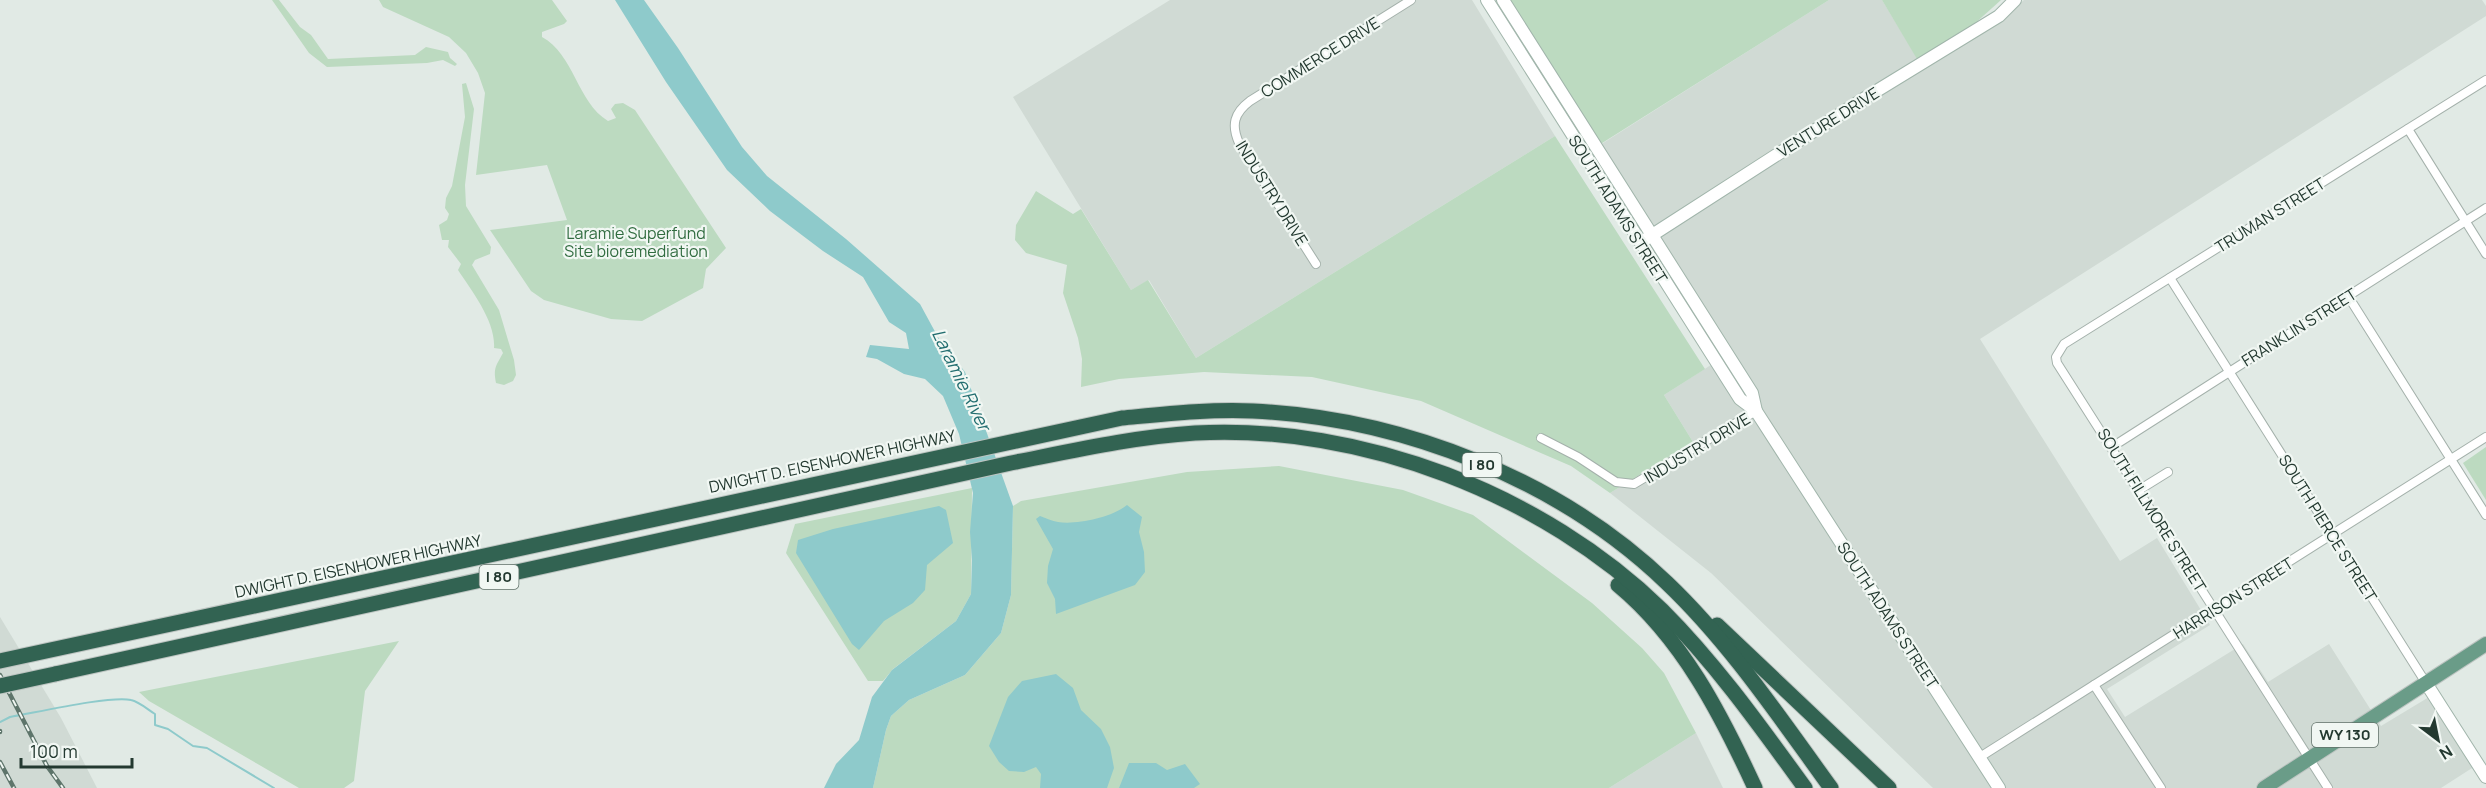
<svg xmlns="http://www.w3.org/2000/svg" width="2486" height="788" viewBox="0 0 2486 788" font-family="Manrope,sans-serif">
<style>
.built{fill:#d0dad4}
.green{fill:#bcdac0}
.water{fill:#8ecacb}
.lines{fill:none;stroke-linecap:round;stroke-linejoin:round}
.stream{stroke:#8ecacb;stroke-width:2}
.street-casing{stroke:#a4b1ab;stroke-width:10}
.secondary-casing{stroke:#a1b5ab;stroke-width:14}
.primary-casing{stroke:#bdc4c1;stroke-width:16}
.highway-casing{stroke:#bdc4c1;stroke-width:17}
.street{stroke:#fff;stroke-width:8}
.secondary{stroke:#fff;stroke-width:12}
.primary{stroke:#6a9c88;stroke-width:14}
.highway{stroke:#326352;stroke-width:15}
.rail-casing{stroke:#5e756b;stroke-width:4.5}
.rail{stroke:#f1f7f3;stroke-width:2;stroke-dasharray:7;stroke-linecap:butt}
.highway-bridge-casing{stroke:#bdc4c1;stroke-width:17;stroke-linecap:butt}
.highway-bridge{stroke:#326352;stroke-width:15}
.labels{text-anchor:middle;stroke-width:4.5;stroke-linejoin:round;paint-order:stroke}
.shield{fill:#f1f7f3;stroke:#61726a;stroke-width:1.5}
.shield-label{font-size:15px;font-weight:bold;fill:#233930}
.street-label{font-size:16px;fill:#233930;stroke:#f1f7f3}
.park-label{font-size:16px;fill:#316c40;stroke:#f1f7f3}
.water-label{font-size:18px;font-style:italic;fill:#236e70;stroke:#f1f7f3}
</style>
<rect width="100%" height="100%" fill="#e1eae5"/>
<g class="built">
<polygon points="1170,0 1472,0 1555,136 1196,358 1149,280 1131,290 1013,97"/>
<polygon points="1829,0 1882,0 1924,69 1999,21 2024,0 2482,0 2486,6 2486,16 1980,339 2120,561 2157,538 2210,625 2107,689 2125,717 2243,644 2268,682 2329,644 2381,726 2439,691 2483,761 2441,788 1933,788 1711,573 1610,493 1693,442 1664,395 1714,363 1581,157"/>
<polygon points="0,617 61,718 97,788 0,788"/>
<polygon points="1696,733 1723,788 1609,788"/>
</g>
<g class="green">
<polygon points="272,0 279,0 300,27 311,35 328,59 415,55 426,47 448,52 450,58 457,64 455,66 443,60 427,63 327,67 309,53"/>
<path d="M379 0H552L567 21 564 24 542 32V37C574 54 577 102 608 121L616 118 611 109 615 104 623 103 635 110 726 248 706 269 703 288 642 321 611 319 544 300 531 291 490 230 567 220 547 165 476 175 485 93 478 73 466 53 449 37 383 7Z"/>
<polygon points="1508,0 1829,0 1599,145"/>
<polygon points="1882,0 2001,0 1972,26 1917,59"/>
<path d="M466 83 474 109 465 185 466 206 491 247 490 254 475 260 472 265 499 310 514 360 516 375 513 381 504 385 496 383C493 368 496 366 503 353L501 349 494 348C496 322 472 291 458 270L461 264 448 247 449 240H442L439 225 447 220 449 214 445 208 446 198 452 186 465 117 462 84Z"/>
<polygon points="1555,136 1705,369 1664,395 1693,442 1610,493 1571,466 1421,401 1312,377 1204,372 1119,379 1081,387 1082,359 1078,338 1063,293 1067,265 1026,253 1015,240 1016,225 1036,191 1073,214 1081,209 1131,290 1148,280 1196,358"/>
<polygon points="2486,447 2486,500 2463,463"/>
<polygon points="1279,466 1403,490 1473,515 1592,603 1642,648 1664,673 1696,733 1609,788 873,788 886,730 891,716 909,700 965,675 1001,633 1011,595 1013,506 1021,501 1187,472"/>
<polygon points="972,488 971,594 956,621 893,669 883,681 868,681 786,553 795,524"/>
<polygon points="399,641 365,691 354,781 344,788 299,788 149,701 139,692"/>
</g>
<g class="water">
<polygon points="615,0 644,0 678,48 742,147 767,176 846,239 920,304 939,339 965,372 1013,506 1011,595 1001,633 965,675 909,700 891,716 886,730 873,788 824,788 836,764 859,740 872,697 892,670 956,621 971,594 972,560 970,532 973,493 959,434 943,396 925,379 904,374 877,359 866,357 870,345 909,349 906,333 889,322 863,277 823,251 770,211 727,170 666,82"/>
<path d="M1127 505 1142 517 1139 532 1144 552 1145 572 1135 585 1056 614 1055 599 1047 583 1048 566 1053 549 1036 519 1040 516C1046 518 1052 521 1058 522 1077 525 1113 517 1127 505Z"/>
<polygon points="939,506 946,510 953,543 927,565 925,590 913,603 884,621 859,650 852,644 796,553 798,540 833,529"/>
<polygon points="1056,674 1073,688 1081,710 1101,729 1110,747 1114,768 1107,788 1040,788 1041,774 1036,767 1024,772 1009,771 999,762 989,746 1008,697 1022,681"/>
<polygon points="1129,763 1156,763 1167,770 1185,764 1200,784 1194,788 1119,788"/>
</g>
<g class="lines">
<path class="stream" d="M0 722 10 717C34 713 112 695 131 700 140 702 148 710 155 714V725L168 729 193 746 207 748 274 788"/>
<defs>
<g id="street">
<polyline points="2408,129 2486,254"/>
<path d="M1316 264 1239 143C1231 125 1234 113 1250 101L1411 0"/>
<polyline points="2170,278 2426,683"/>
<polyline points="2348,296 2486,515"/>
<polyline points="1541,438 1578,457 1616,482 1634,484 1756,411"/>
<polyline points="2112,447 2486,208"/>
<polyline points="2139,490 2168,472"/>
<polyline points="2094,685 2161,788"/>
<polyline points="1980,757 2486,437"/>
<polyline points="2328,788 2057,363 2056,357 2064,344 2486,80"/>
</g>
<g id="secondary">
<polyline points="1487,0 1740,399 1756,411 1999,788"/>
<polyline points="1503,0 1752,393 1756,411"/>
<polyline points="1646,239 1865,98 1999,16 2015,0"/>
<polyline points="2426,683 2486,777"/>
</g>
<polyline id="primary" points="2264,788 2486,644"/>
<g id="highway">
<path d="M1618 585C1682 638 1721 714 1755 788"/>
<polyline points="1717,625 1889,788"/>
<path d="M0 661 1122 418C1165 414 1209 409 1253 411 1402 418 1559 479 1667 583 1730 643 1780 718 1831 788"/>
<path d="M55 674 1011 463C1072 451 1133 437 1195 433 1362 424 1543 494 1662 610 1716 664 1760 726 1805 788"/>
</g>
</defs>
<use href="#street" class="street-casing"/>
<use href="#secondary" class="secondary-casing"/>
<use href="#primary" class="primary-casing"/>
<use href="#highway" class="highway-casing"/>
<use href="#street" class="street"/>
<use href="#secondary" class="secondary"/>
<use href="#primary" class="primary"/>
<use href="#highway" class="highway"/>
<defs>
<g id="rail">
<polyline points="0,675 47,766 63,788"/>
<polyline points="0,731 0,732"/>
<polyline points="0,762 14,788"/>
</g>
</defs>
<use href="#rail" class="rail-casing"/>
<use href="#rail" class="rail"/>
<defs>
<polyline id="highway-bridge" points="0,686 55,674"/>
</defs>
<use href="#highway-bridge" class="highway-bridge-casing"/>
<use href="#highway-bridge" class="highway-bridge"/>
</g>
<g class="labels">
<g class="shield">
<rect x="1462.5" y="453" width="39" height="24" rx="4.5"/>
<rect x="479.5" y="565" width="39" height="24" rx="4.5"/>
<rect x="2312" y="723" width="66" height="24" rx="4.5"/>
</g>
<g class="shield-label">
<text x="1482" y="470">I 80</text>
<text x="499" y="582">I 80</text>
<text x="2345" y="740">WY 130</text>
</g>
<g class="street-label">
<text transform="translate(1320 57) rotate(-32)" y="6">COMMERCE DRIVE</text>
<text transform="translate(1828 122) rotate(-32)" y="6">VENTURE DRIVE</text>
<text transform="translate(1272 193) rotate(58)" y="6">INDUSTRY DRIVE</text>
<text transform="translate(1618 209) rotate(58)" y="6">SOUTH ADAMS STREET</text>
<text transform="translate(2270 215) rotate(-32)" y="6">TRUMAN STREET</text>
<text transform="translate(2299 327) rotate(-32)" y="6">FRANKLIN STREET</text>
<text transform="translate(1697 448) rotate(-31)" y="6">INDUSTRY DRIVE</text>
<text transform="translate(832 461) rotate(-12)" y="6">DWIGHT D. EISENHOWER HIGHWAY</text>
<text transform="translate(2152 510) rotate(58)" y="6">SOUTH FILLMORE STREET</text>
<text transform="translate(2328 528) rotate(58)" y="6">SOUTH PIERCE STREET</text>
<text transform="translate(358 566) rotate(-12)" y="6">DWIGHT D. EISENHOWER HIGHWAY</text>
<text transform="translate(2233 598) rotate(-32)" y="6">HARRISON STREET</text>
<text transform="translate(1888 615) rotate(57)" y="6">SOUTH ADAMS STREET</text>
</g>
<g class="park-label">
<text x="636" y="239">Laramie Superfund<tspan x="636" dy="18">Site bioremediation</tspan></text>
</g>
<g class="water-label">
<text transform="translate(961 380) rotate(64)" y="6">Laramie River</text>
</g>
</g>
<g transform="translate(2438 740) rotate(148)" stroke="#f1f7f3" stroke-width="4.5" paint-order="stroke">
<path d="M0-4.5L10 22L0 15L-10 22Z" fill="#233930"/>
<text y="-9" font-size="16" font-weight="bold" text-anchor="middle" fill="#233930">N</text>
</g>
<path d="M21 758v9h111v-9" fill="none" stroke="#233930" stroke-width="3"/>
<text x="30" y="758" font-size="18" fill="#233930" stroke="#f1f7f3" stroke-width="4.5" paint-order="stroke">100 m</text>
</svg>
